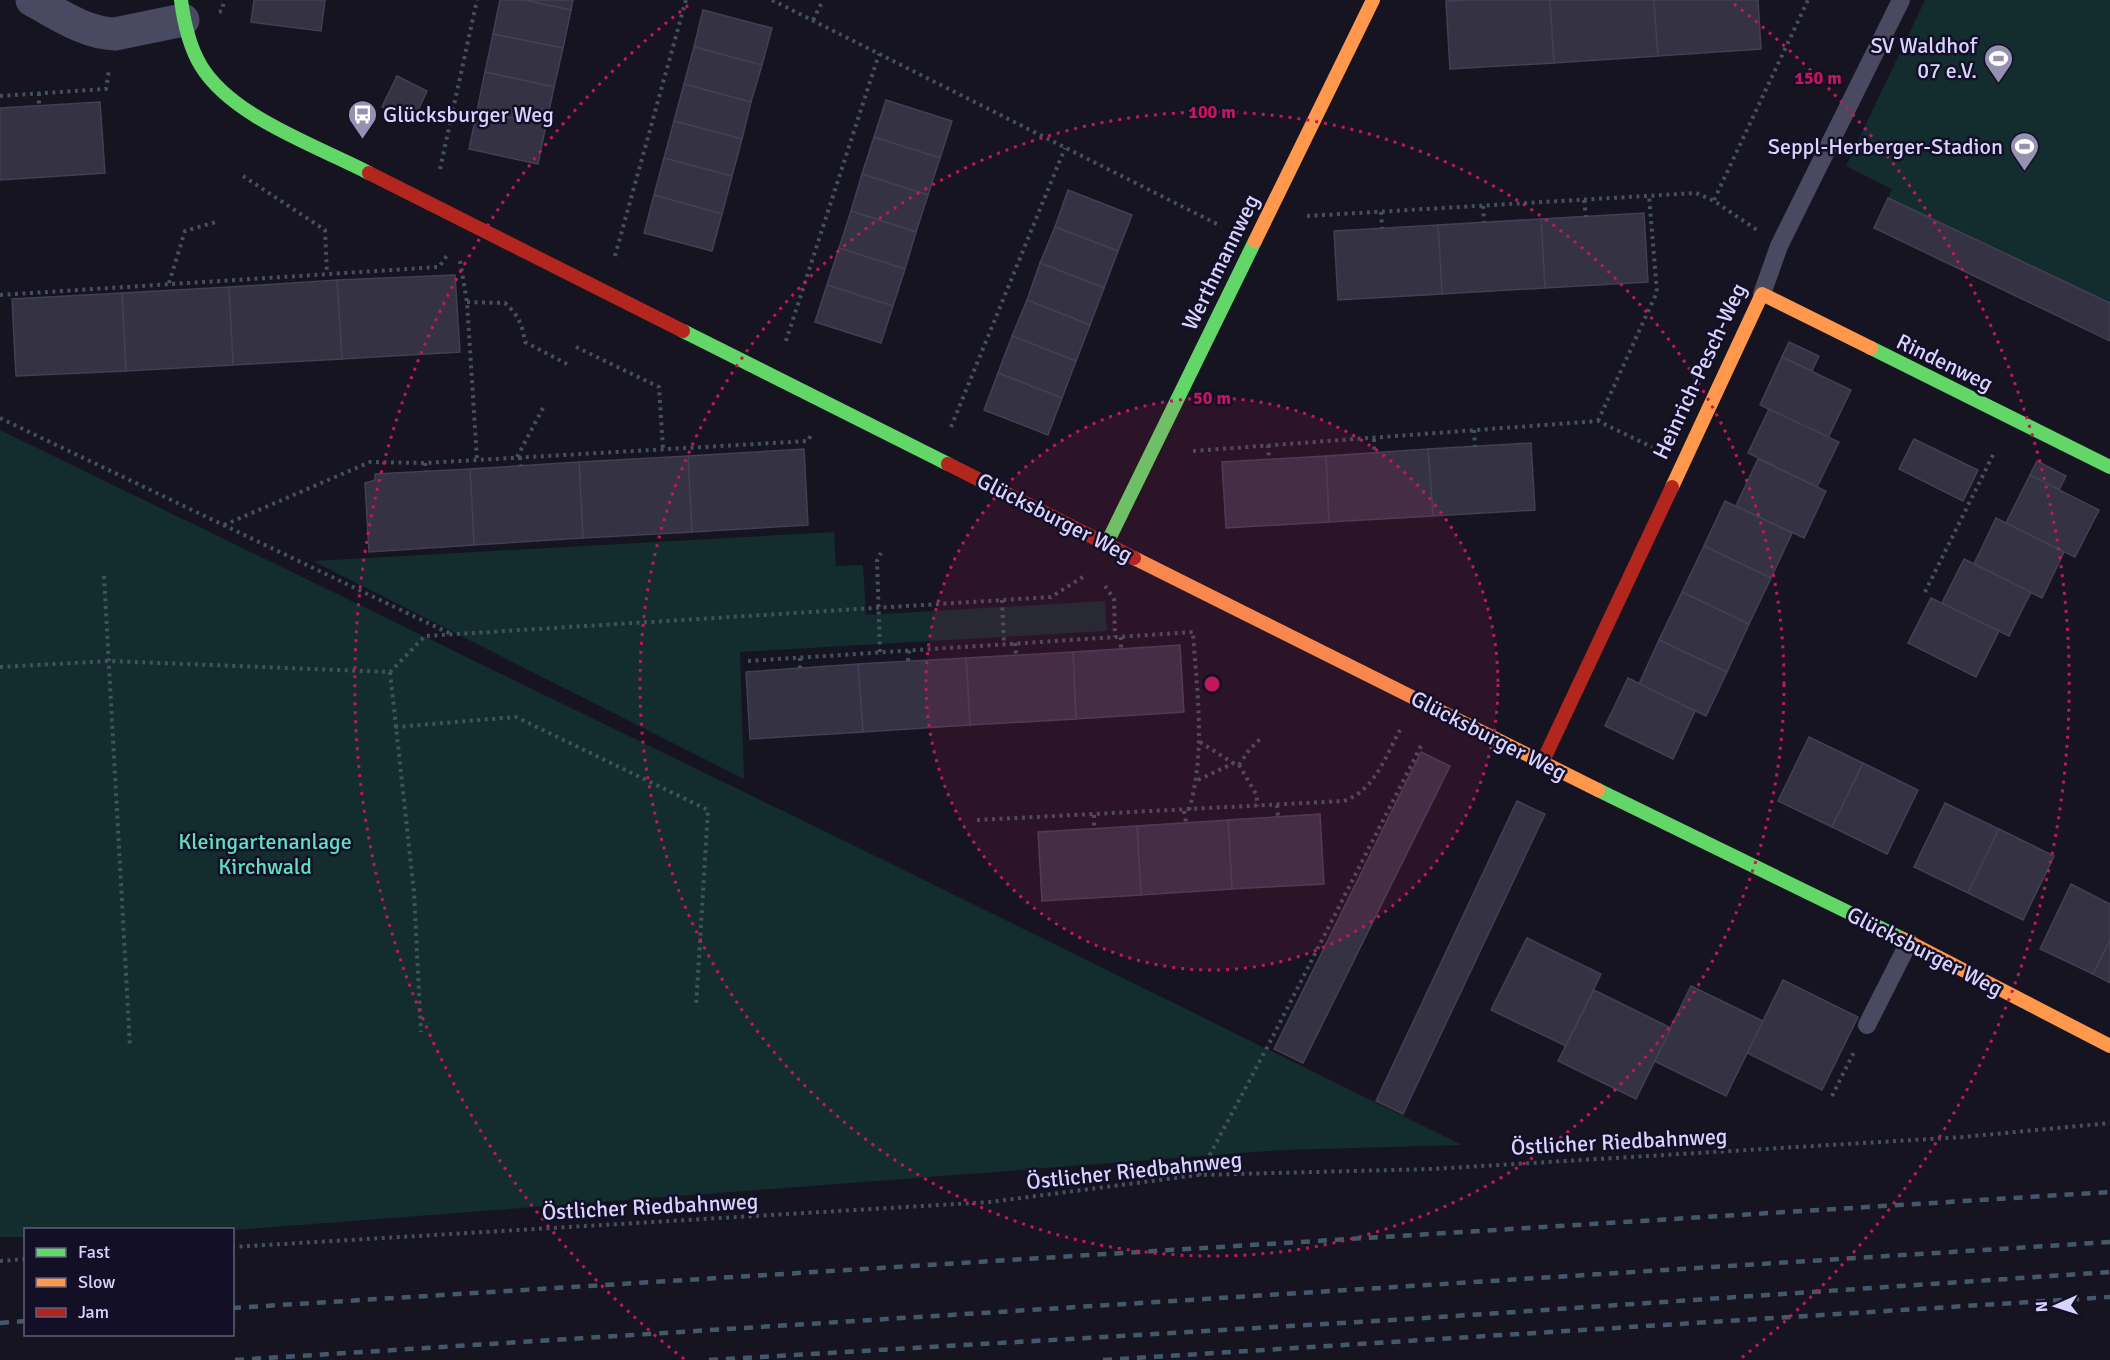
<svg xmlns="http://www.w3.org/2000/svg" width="2110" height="1360" viewBox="0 0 2110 1360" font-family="Signika,sans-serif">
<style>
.green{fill:#132c2d}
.building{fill:#343243;stroke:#433f54;stroke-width:1.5}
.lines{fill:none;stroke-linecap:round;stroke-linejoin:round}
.path{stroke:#44505f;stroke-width:4;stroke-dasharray:3 4.5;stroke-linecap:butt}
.lane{stroke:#4a4962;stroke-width:18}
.street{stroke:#4a4962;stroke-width:33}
.fast{stroke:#63d668;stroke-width:14}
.slow{stroke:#ff974d;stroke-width:14}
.jam{stroke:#b3261e;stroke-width:14}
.rail{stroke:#43596b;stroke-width:4.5;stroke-dasharray:9 8;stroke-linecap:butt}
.ring{fill:none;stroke:#c2185b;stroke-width:3;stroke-dasharray:3 6}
.labels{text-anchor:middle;stroke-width:5;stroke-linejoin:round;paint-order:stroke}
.poi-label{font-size:22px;fill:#d9d4ff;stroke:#130f26;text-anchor:end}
.street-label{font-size:22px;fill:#d9d4ff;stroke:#130f26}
.park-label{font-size:22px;fill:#5fe0c0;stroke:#130f26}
.centre{fill:#c2185b;stroke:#130f26;stroke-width:3}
.ring-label{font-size:18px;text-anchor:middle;font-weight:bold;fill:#c2185b;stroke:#130f26;stroke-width:5;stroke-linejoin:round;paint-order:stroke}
</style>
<rect width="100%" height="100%" fill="#161421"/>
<g class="green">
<polygon points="1925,0 2110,0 2110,303 1888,198 1892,189 1846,166"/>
<polygon points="0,430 857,847 1462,1145 1282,1150 233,1230 26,1230 25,1237 0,1237"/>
<polygon points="834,532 836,566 863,565 866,615 1105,601 1107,631 740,652 744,779 313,561"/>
</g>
<g class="building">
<polygon points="254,0 325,0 321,31 251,22"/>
<polygon points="500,0 525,0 571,10 563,48 493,34"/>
<polygon points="525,0 573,0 571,10"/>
<polygon points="1468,0 1550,0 1554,63 1450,69 1446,1"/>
<polygon points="1550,0 1654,0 1658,56 1554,63"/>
<polygon points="1654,0 1758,0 1761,49 1658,56"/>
<polygon points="703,10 772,28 762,65 694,47"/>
<polygon points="493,34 563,48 554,87 485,72"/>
<polygon points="694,47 762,65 751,102 684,84"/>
<polygon points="485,72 554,87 546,125 477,111"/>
<polygon points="397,76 427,91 413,121 382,107"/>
<polygon points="684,84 751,102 742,139 674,121"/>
<polygon points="886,100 952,121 940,158 874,137"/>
<polygon points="100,102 105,173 0,180 0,108"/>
<polygon points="477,111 546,125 538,164 469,149"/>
<polygon points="674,121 742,139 732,176 664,158"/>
<polygon points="874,137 940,158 928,195 862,174"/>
<polygon points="664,158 732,176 722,214 654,195"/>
<polygon points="862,174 928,195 916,232 851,211"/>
<polygon points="1068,190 1132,215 1118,251 1055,227"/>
<polygon points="654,195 722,214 712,251 644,233"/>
<polygon points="1888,198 2110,303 2110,341 1874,228"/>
<polygon points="851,211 916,232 905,269 839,248"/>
<polygon points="1644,213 1648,282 1545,288 1541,219"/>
<polygon points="1541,219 1545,288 1442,294 1438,225"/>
<polygon points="1438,225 1442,294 1338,300 1334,231"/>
<polygon points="1055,227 1118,251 1104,288 1040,263"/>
<polygon points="839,248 905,269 893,306 827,285"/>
<polygon points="1040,263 1104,288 1090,325 1027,300"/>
<polygon points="455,275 460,352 342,359 337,280"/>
<polygon points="337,280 342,359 233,365 229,287"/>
<polygon points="827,285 893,306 881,343 815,322"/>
<polygon points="229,287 233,365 126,371 122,293"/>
<polygon points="122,293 126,371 16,376 12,299"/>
<polygon points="1027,300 1090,325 1076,361 1012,336"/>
<polygon points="1012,336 1076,361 1062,398 998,373"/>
<polygon points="1789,342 1819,356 1812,371 1782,357"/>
<polygon points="1782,357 1851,390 1828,438 1760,405"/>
<polygon points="998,373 1062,398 1048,435 984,410"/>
<polygon points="1769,409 1839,442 1817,487 1748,453"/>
<polygon points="1914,439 1978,470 1963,501 1899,469"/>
<polygon points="1531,443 1535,510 1433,516 1428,449"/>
<polygon points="804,449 808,525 692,532 688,456"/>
<polygon points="1428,449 1433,516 1329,522 1326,456"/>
<polygon points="688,456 692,532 583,538 579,462"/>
<polygon points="1326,456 1329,522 1226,528 1222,462"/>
<polygon points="1758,459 1826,491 1804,538 1736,506"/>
<polygon points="2037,461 2066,476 2059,490 2030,475"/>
<polygon points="579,462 583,538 474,545 470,469"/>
<polygon points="470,469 474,545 369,552 365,483 375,480 375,474"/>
<polygon points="2030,475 2099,510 2075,557 2006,523"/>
<polygon points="1725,501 1792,533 1771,578 1704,546"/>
<polygon points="1996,518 2064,552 2042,598 1974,564"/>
<polygon points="1704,546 1771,578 1749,624 1682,592"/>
<polygon points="1964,559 2031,592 2009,636 1942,603"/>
<polygon points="1682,592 1749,624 1727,672 1659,640"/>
<polygon points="1931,598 1999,631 1976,677 1908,643"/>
<polygon points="1659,640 1727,672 1706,716 1639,684"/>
<polygon points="1180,645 1184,712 1076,719 1073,652"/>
<polygon points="1073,652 1076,719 970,725 966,658"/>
<polygon points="966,658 970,725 863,732 858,664"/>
<polygon points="858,664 863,732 750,739 746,672"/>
<polygon points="1628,678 1695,711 1673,759 1605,726"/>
<polygon points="1809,737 1863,763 1832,827 1778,801"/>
<polygon points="1421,752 1450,766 1303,1063 1274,1049"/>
<polygon points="1863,763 1918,790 1887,854 1832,827"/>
<polygon points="1517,801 1545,814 1403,1114 1376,1101"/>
<polygon points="1945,803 1999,829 1968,893 1914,867"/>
<polygon points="1320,814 1324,884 1232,889 1228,820"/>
<polygon points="1228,820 1232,889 1141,895 1137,826"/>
<polygon points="1137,826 1141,895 1042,901 1038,832"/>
<polygon points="1999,829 2054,856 2023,920 1968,893"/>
<polygon points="2071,884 2110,904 2110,940 2093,974 2040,949"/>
<polygon points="1527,938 1601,974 1566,1046 1491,1010"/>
<polygon points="2110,940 2110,983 2093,974"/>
<polygon points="1783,980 1858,1017 1822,1090 1747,1053"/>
<polygon points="1691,986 1763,1021 1726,1096 1654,1061"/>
<polygon points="1594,990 1671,1028 1636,1099 1558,1061"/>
</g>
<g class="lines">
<g class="path">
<polyline points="772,0 1221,226"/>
<polyline points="219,12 222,11 224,0"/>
<polyline points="813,20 823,0"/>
<polyline points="39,93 39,105"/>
<polyline points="0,96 106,89 109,70"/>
<polyline points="440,169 477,0"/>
<polyline points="243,176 325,230 327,274"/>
<polyline points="1584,200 1586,217"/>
<polyline points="1714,200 1808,0"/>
<polyline points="1483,206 1484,222"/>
<polyline points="1381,212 1382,228"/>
<polyline points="1307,216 1696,193 1714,201 1757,230"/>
<polyline points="615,256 686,0"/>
<polyline points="460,261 467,302 477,460"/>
<polyline points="169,283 185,231 219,221"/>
<polyline points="0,295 439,267 448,254"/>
<path d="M467 302 505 303C519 316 522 324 525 342L567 364"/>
<polyline points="786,341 879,54"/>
<polyline points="576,347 659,387 663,449"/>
<polyline points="0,418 451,634"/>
<polyline points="1598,421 1657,292 1649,196"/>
<polyline points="951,427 1065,148"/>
<polyline points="1474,430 1475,447"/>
<polyline points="1374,439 1374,453"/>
<polyline points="1268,445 1269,459"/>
<polyline points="1193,451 1598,421 1652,447"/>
<polyline points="517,457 543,408"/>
<polyline points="520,457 521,466"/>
<polyline points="425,463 426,471"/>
<polyline points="224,525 370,462 425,463 808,441 811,435"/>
<polyline points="104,576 130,1046"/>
<polyline points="1105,586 1114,599 1115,637"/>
<polyline points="1925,592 1995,451"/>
<polyline points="1002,600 1004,644"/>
<polyline points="1121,637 1121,649"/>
<polyline points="1015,643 1016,655"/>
<polyline points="880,652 877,561 881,553"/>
<polyline points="800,658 800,668"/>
<polyline points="748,661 1193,632"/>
<polyline points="908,661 909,650"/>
<polyline points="0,667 109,661 390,672 425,636 1051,597 1086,575"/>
<polyline points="390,672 414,892 421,1032"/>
<polyline points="395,727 516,717 708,810 696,1007"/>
<polyline points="1200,742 1233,763"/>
<polyline points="1239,765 1249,750 1261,738"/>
<polyline points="1198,780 1234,763 1239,765 1256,794 1258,806"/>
<polyline points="1277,805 1278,817"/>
<path d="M1189 810C1206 752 1197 693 1193 633"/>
<polyline points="1184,811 1186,822"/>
<polyline points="1094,815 1094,828"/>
<path d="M977 820 1344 801C1375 790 1385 757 1400 730"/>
<polyline points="1832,1096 1855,1050"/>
<polyline points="1199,1175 1270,1042 1423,742"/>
<polyline points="232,1247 990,1202 1198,1175 1432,1169 1963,1137 2110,1123"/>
<polyline points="0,1261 26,1259"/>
</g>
<g class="lane">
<polyline points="1762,294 1779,246 1901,0"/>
<polyline points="1867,1025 1909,942"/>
</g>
<path class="street" d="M32 0C58 14 85 33 115 34L183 20"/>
<g class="fast">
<path d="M181 0C184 23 189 46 201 66 232 117 317 146 369 173"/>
<polyline points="683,331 948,464"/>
<polyline points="1871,348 2110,467"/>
<polyline points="1107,543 1255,241"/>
<polyline points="1598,790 1903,939"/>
</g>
<g class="slow">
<polyline points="1255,241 1373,0"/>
<polyline points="1672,487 1762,294 1871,348"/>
<polyline points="1134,558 1598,790"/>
<polyline points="1903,939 2110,1046"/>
</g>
<g class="jam">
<polyline points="369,173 683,331"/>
<polyline points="948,464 1134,558"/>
<polyline points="1542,763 1672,487"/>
</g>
<g class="rail">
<polyline points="232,1308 2110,1192"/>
<polyline points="0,1323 26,1321"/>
<polyline points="235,1360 2110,1242"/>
<polyline points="709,1360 1410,1319 2110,1272"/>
<polyline points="1103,1360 2110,1297"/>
</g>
</g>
<circle cx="1212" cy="684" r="286" fill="#c2185b" fill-opacity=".12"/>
<g class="ring">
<circle cx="1212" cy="684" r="286"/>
<circle cx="1212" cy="684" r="572"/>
<path d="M684 1359A857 857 0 0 1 690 4M1734 4A857 857 0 0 1 1740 1359"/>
</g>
<defs>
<symbol id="stadium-pin" viewBox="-11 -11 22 30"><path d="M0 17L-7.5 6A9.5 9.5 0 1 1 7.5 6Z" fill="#9591b1" stroke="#130f26"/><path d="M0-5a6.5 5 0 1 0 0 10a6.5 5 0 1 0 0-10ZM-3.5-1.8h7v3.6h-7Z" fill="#fff"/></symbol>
<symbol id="bus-pin" viewBox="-11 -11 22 30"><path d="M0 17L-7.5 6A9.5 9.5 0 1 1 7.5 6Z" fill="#9591b1" stroke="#130f26"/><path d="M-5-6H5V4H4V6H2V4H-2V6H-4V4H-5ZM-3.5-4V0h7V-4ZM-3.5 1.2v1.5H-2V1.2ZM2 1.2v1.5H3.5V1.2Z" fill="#fff"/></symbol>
</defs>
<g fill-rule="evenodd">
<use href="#stadium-pin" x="1982" y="42" width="33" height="45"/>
<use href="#bus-pin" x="346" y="98" width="33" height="45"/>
<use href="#stadium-pin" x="2008" y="130" width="33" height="45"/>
</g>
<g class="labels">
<g class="poi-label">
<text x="1977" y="53">SV Waldhof<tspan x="1977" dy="25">07 e.V.</tspan></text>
<text x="383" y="122" text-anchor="start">Glücksburger Weg</text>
<text x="2003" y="154">Seppl-Herberger-Stadion</text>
</g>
<g class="street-label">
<text transform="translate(1220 262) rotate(-64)" y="8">Werthmannweg</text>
<text transform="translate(1945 362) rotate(26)" y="8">Rindenweg</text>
<text transform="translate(1699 371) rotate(-65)" y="8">Heinrich-Pesch-Weg</text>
<text transform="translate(1055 517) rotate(27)" y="8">Glücksburger Weg</text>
<text transform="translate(1489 735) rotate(27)" y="8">Glücksburger Weg</text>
<text transform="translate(1925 951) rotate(27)" y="8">Glücksburger Weg</text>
<text transform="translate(1619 1141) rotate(-3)" y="8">Östlicher Riedbahnweg</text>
<text transform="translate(1134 1170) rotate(-6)" y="8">Östlicher Riedbahnweg</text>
<text transform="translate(650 1206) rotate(-3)" y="8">Östlicher Riedbahnweg</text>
</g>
<g class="park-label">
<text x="265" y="849">Kleingartenanlage<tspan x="265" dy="25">Kirchwald</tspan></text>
</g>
</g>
<circle cx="1212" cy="684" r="9" class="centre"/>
<g class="ring-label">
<text x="1818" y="84">150 m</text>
<text x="1212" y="118">100 m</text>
<text x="1212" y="404">50 m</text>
</g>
<rect x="24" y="1228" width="210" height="108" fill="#130f26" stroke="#625e7d" stroke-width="1.5"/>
<rect x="36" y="1248" width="30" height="9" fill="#63d668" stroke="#625e7d" stroke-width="1.5"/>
<text x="78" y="1258" font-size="18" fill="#d9d4ff">Fast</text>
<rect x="36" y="1278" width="30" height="9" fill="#ff974d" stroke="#625e7d" stroke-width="1.5"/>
<text x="78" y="1288" font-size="18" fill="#d9d4ff">Slow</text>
<rect x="36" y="1308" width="30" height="9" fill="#b3261e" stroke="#625e7d" stroke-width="1.5"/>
<text x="78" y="1318" font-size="18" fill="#d9d4ff">Jam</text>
<g transform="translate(2056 1306) rotate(267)" stroke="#130f26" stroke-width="4.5" paint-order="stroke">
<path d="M0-4.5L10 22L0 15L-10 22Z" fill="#d9d4ff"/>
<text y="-9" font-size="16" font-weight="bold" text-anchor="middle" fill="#d9d4ff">N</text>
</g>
</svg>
